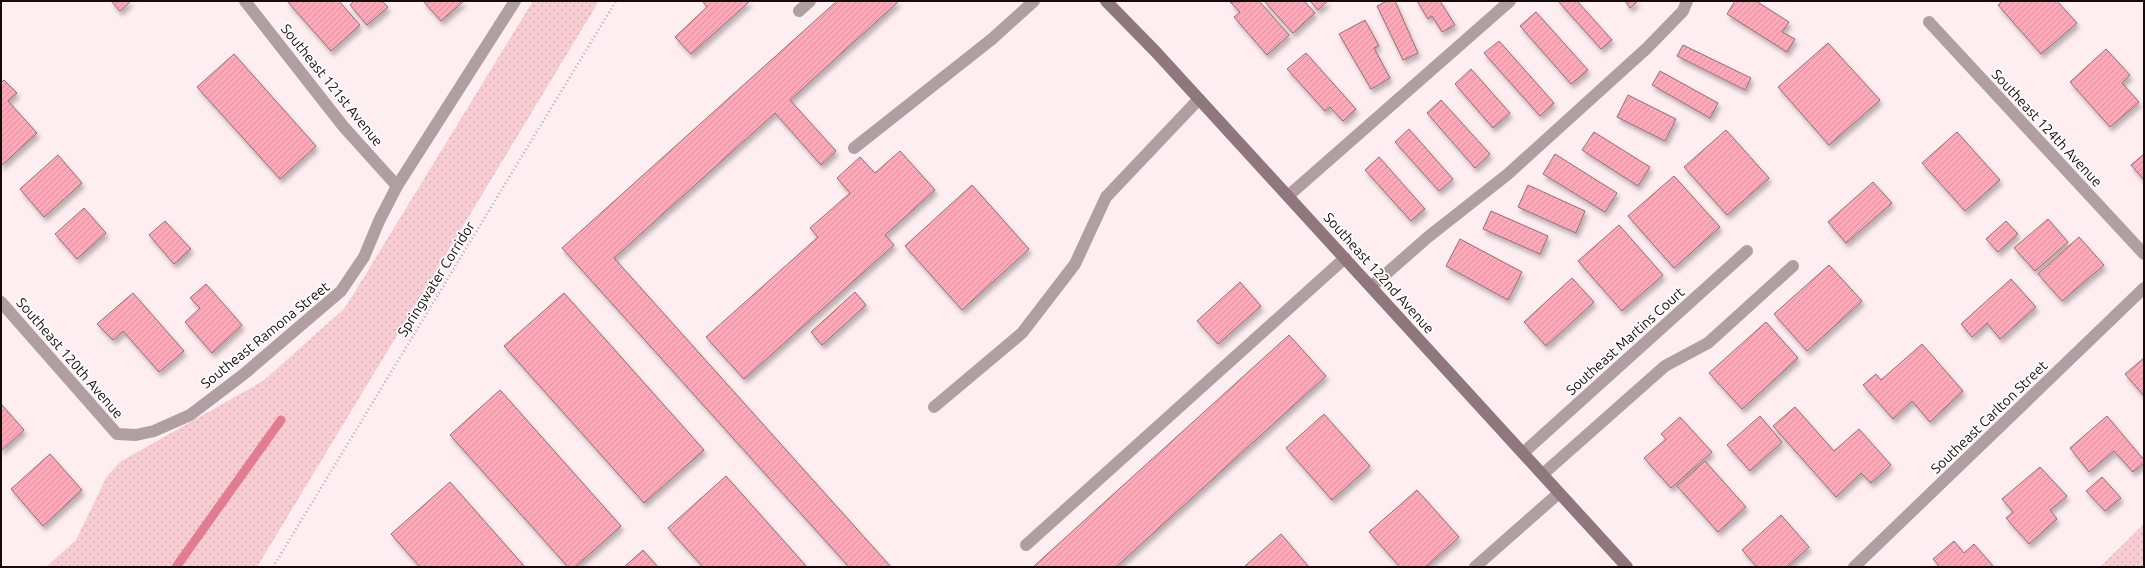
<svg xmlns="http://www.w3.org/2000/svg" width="2145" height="568" viewBox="0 0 2145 568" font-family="Ubuntu,sans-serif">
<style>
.grass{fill:url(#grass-dots)}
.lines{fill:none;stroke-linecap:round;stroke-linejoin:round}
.stream{stroke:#e27c92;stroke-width:9}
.building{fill:url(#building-hatch);stroke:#916e74;filter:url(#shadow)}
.path{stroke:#b8a9ac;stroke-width:2.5;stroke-dasharray:1 3;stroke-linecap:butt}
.lane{stroke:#b09fa2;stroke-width:12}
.street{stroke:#b09fa2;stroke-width:12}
.secondary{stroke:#8f777b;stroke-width:12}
.labels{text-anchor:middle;stroke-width:3.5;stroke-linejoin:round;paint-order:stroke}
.street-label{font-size:14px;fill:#16090c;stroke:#fff}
</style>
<defs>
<pattern id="grass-dots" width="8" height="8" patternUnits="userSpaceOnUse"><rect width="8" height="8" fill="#f7ccd3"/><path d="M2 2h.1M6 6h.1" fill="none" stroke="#d3aeb4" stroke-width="1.8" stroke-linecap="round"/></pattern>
<pattern id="building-hatch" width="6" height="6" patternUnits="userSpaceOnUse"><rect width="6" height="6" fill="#fea8b9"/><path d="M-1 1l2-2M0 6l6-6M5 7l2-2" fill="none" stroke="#d98f9e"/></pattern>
<filter id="shadow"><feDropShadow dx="2.5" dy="4.5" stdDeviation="2" flood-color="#0004"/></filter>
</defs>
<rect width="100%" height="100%" fill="#ffeef1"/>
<g class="grass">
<polygon points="533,1 599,1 257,567 46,567 76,540 107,476 120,462 263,381 345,308"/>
<polygon points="2144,524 2144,567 2100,567"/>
</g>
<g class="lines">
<polyline class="stream" points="176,567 281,420"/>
</g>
<g class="building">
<polygon points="111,1 131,1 120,11"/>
<polygon points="287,1 339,1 360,25 331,51"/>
<polygon points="354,1 382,1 388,7 367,25 350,5"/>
<polygon points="423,1 464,1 441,21"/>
<polygon points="702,1 750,1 691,54 675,37 707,7"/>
<polygon points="837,1 899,1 790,100 836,151 821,165 775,113 614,258 891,567 849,567 562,248"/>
<polygon points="1259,1 1289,35 1267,55 1234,17 1240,12 1230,2"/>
<polygon points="1264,1 1304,1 1315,13 1293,33"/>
<polygon points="1310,1 1328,1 1318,10"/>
<polygon points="1387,1 1395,1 1418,53 1403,60 1377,6"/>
<polygon points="1417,1 1440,1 1455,25 1442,32 1432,16 1428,19"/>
<polygon points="1558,1 1577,1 1612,40 1601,49"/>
<polygon points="1625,1 1638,1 1630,8"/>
<polygon points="1735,1 1756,1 1789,22 1782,32 1795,39 1787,52 1727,14"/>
<polygon points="2003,1 2057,1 2077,23 2041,54 1998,5"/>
<polygon points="1536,12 1588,70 1571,84 1520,26"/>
<polygon points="1365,20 1379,46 1374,48 1390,78 1371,89 1339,34"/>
<polygon points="1499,41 1554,103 1540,116 1484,53"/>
<polygon points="1828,43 1880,100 1829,145 1778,87"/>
<polygon points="1683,45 1751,78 1745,90 1677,56"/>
<polygon points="2106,49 2130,75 2122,83 2139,102 2110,127 2070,82"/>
<polygon points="1306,53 1356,109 1343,121 1330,107 1325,111 1287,69"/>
<polygon points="234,54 316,146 280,179 197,87"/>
<polygon points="1471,69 1510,113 1493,128 1455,84"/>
<polygon points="1660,71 1718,103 1710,118 1652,85"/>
<polygon points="4,80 17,93 8,101 37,133 1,166 1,83"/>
<polygon points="1628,95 1676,119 1665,141 1617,117"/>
<polygon points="1441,100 1490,154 1475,168 1427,113"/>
<polygon points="1409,129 1453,179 1439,191 1395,142"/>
<polygon points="1726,130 1769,178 1727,215 1684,167"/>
<polygon points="1594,132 1650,167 1638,186 1582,150"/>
<polygon points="1957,132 2000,180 1965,211 1922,163"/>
<polygon points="900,151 935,190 885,235 894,245 744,379 706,337 818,237 810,228 850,193 837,178 860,157 875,173"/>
<polygon points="1555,154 1617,193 1605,212 1543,174"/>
<polygon points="2144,154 2144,180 2131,165"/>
<polygon points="58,155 82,183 44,217 20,189"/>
<polygon points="1379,157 1425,209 1411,221 1365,170"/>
<polygon points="1674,176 1720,227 1674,268 1628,216"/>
<polygon points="1873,182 1892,203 1846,243 1828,222"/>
<polygon points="972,185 1029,249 962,310 905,246"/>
<polygon points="1528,185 1585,211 1576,233 1518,207"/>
<polygon points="84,208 106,233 77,259 55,234"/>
<polygon points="1491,211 1548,236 1540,254 1483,229"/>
<polygon points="2048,219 2068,242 2035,271 2014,248"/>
<polygon points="165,221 191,249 174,264 149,235"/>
<polygon points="2006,221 2018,234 1998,252 1986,239"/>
<polygon points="1619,225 1663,275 1622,311 1578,261"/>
<polygon points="2079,237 2104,265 2062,301 2038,274"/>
<polygon points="1460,239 1522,272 1508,300 1446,266"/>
<polygon points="1829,265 1862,301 1807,351 1774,314"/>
<polygon points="1572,278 1594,302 1546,346 1524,322"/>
<polygon points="2011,279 2036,307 2000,339 1987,323 1972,337 1961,324"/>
<polygon points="1240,282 1261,306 1218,344 1197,321"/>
<polygon points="206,284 242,325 212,353 185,322 200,308 190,298"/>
<polygon points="855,292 866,305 822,345 811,332"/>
<polygon points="133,293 184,351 159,372 123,331 113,340 97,324"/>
<polygon points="564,293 704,450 644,503 504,346"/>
<polygon points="1766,322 1798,358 1742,409 1709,373"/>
<polygon points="1289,335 1326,376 1116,567 1033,567"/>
<polygon points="1922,344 1963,391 1930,422 1912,401 1893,419 1863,385 1876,374 1881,380"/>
<polygon points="2144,358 2144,396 2125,374"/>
<polygon points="500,390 621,526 575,567 568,567 450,435"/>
<polygon points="1,404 24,430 1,451"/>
<polygon points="1795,407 1834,451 1859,429 1891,465 1871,483 1861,473 1836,497 1773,426"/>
<polygon points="1324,414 1370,466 1332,500 1286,448"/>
<polygon points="1760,416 1782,442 1750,471 1727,445"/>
<polygon points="2107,416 2144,460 2144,463 2133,472 2114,451 2089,472 2070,448"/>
<polygon points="1680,417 1712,452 1671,488 1644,458 1666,439 1661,434"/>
<polygon points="50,454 82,490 43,526 11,489"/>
<polygon points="1705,461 1746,507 1718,532 1677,486"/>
<polygon points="2040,467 2067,496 2050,510 2057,519 2029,544 2006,518 2013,512 2002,499"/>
<polygon points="726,476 807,567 703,567 668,528"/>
<polygon points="2102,477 2121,498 2105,511 2086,491"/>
<polygon points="450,482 525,567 420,567 391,534"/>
<polygon points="1417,490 1459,537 1426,567 1400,567 1369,532"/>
<polygon points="1781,515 1809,547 1787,567 1757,567 1742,550"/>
<polygon points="1281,534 1309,567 1244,567"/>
<polygon points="1954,541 1964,553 1974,544 1994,567 1940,567 1933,559"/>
<polygon points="643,550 658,567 624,567"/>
</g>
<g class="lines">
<polyline class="path" points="273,567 616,1"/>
<g class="lane">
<polyline points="799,11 810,1"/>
<polyline points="854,148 992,39 1034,1"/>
<polyline points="1288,196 1510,1"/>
<polyline points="1371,287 1428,237 1508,174 1647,48 1683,11 1687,1"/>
<polyline points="934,407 1022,333 1075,264 1106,197 1199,99"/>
<polyline points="1543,474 1665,366 1708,343 1793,266"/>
<polyline points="1026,545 1345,258"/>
</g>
<g class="street">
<polyline points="245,1 343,126 397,186"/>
<polyline points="1929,22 2144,254"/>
<polyline points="1,302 117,434 136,435 154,431 190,415 244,374 341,291 364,257 379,221 397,186 515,1"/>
<polyline points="1523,453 1747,251"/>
<polyline points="1475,567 1559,493"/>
<polyline points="1854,567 2144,288"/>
</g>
<polyline class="secondary" points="1106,1 1155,51 1627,567"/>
</g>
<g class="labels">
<g class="street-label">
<text transform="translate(332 85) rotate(51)" y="5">Southeast 121st Avenue</text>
<text transform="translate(2047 128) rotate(47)" y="5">Southeast 124th Avenue</text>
<text transform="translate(1379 273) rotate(48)" y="5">Southeast 122nd Avenue</text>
<text transform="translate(436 279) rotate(-58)" y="5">Springwater Corridor</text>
<text transform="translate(265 335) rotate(-39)" y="5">Southeast Ramona Street</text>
<text transform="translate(1625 341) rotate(-42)" y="5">Southeast Martins Court</text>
<text transform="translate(70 358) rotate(49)" y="5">Southeast 120th Avenue</text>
<text transform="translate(1989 417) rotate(-44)" y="5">Southeast Carlton Street</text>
</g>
</g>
<rect width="2145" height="568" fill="none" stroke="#16090c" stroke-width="4"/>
</svg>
